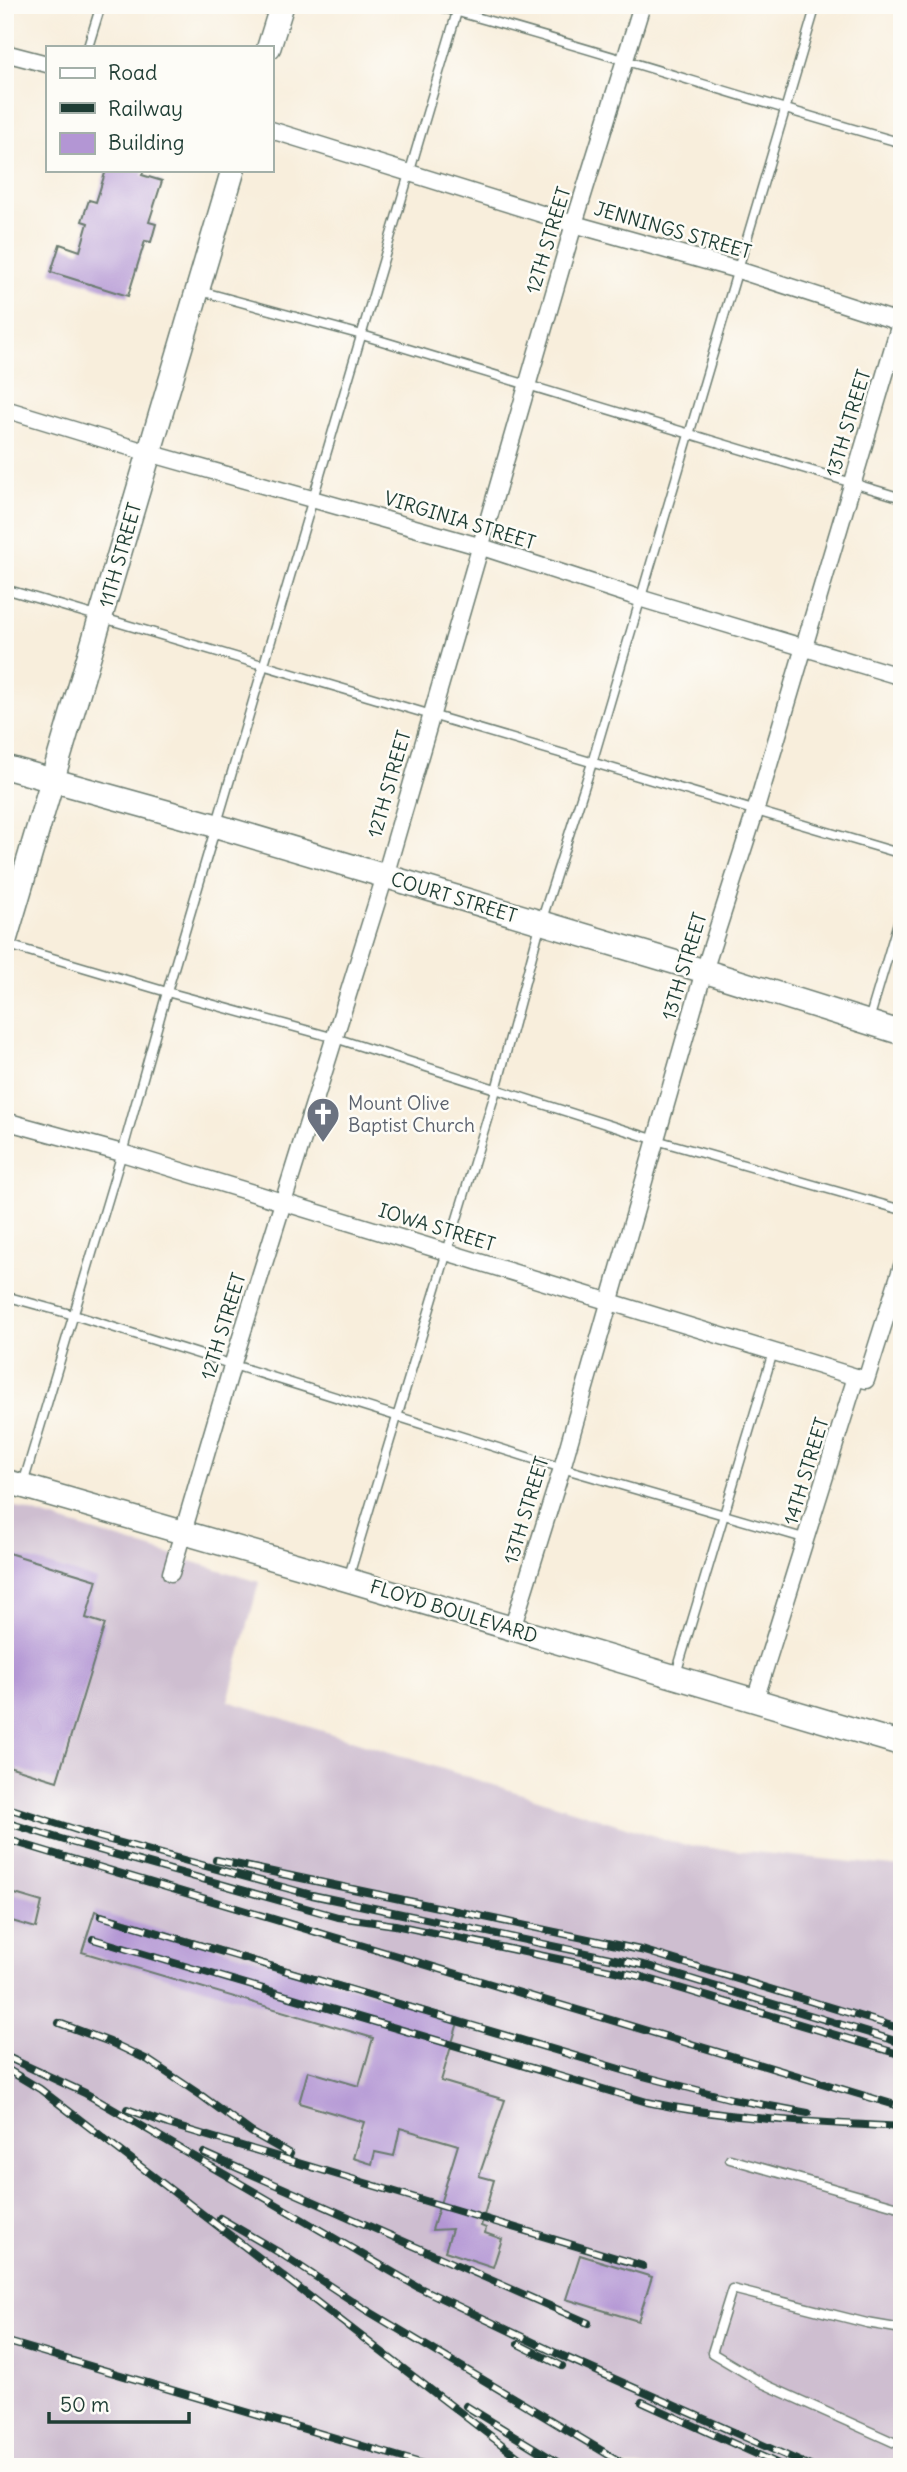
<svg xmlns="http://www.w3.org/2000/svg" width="907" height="2472" viewBox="0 0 907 2472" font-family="Delius,sans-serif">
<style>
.industrial{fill:#cebed0}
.building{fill:#b396d4}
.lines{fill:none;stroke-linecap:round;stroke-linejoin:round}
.lane-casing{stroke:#6b7b6f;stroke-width:11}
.street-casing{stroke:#6b7b6f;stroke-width:19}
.secondary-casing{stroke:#6b7b6f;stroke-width:26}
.lane{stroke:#fff;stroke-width:8}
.street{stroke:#fff;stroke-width:16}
.secondary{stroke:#fff;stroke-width:23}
.rail-casing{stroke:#1f3d34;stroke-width:8}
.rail{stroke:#fdfcf7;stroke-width:5;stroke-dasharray:16;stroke-linecap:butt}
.labels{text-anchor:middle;stroke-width:5;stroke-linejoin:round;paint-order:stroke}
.street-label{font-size:19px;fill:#1f3d34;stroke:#fdfcf7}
.worship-label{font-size:19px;fill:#5b616d;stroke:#fdfcf7;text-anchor:start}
</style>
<rect width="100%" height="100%" fill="#fdfcf7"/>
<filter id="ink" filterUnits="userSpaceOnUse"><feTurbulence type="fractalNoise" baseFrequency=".0143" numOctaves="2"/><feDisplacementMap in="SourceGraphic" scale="14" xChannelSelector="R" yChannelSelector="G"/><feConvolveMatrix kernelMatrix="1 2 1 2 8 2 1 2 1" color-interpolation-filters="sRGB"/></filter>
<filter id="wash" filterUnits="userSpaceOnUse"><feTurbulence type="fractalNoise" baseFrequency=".00686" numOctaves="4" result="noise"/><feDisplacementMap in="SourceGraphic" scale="28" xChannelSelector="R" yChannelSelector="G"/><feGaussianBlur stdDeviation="1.57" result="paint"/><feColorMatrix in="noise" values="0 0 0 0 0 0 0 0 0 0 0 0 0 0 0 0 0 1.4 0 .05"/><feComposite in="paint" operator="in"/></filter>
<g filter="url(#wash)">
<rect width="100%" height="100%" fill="#f8eedc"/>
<polygon class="industrial" points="5,1504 259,1582 228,1701 683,1845 902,1867 902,2467 5,2467"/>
<g id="blocks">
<g class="building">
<polygon points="106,170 144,170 142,175 162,181 149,222 156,224 151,242 145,241 128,296 51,272 60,244 80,251 88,223 82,221 89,200 96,202"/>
<polygon points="5,1552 97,1580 86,1618 105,1624 57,1781 5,1765"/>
<polygon points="5,1891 42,1902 36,1928 5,1919"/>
<polygon points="95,1911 459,2019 441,2081 505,2100 479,2176 494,2180 481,2226 486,2228 485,2233 502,2239 493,2267 445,2251 452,2229 432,2230 458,2145 400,2128 394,2156 375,2152 372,2164 353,2158 364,2122 299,2103 308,2071 359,2086 373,2038 82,1952"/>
<polygon points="580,2255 652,2277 638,2321 566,2299"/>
</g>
</g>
</g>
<g filter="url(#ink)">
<use href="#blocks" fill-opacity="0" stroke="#6b7b6f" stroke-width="2"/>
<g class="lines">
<defs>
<g id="lane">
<path d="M432 5C590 47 745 99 902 143"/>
<polyline points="88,47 101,5"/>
<polyline points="200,291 362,335 902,498"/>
<polyline points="5,589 902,854"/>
<polyline points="5,944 167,992 335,1038 656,1140 902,1210"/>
<polyline points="869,1020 902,909"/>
<polyline points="5,1296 74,1315 562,1468 807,1539"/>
<polyline points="23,1484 122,1153 167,992 459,5"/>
<polyline points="348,1579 496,1090 541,922 592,763 816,5"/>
<polyline points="676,1674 773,1352"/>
<polyline points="730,2159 902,2208"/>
<polyline points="902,2329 867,2323 732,2289 712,2353 764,2384 902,2446"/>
</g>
<g id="street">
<polyline points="5,53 47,64"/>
<polyline points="271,130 574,224 738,270 902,323"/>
<polyline points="5,409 149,453 482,547 639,598 902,677"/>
<polyline points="5,1121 122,1153 856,1377"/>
<polyline points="171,1573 232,1366 385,876 574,224 642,5"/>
<polyline points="512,1629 562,1468 704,971 755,812 902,317"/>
<polyline points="755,1700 856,1377 866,1380 902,1266"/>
</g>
<g id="secondary">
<polyline points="269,47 282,5"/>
<polyline points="5,767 217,826 704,971 902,1033"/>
<polyline points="5,940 233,170"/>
<polyline points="5,1481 348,1580 902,1744"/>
</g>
</defs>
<use href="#lane" class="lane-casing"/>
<use href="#street" class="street-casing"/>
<use href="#secondary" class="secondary-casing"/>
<use href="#lane" class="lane"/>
<use href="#street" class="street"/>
<use href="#secondary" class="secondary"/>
<defs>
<g id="rail">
<polyline points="5,1807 99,1837 312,1895 648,1966 902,2043"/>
<polyline points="5,1822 74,1843 338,1917 395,1925 639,1976 902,2055"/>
<polyline points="5,1839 902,2107"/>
<polyline points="216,1860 645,1951 902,2029"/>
<polyline points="101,1916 643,2076 732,2099 808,2113"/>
<path d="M93 1939 647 2102C731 2120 817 2122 902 2127"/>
<polyline points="59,2023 110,2042 148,2060 202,2096 251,2132 290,2154"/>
<polyline points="5,2056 85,2093 418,2287 556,2353 812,2467"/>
<polyline points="5,2068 40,2089 531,2467"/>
<polyline points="127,2109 168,2124 643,2266"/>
<polyline points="204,2153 588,2323"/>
<polyline points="220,2218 280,2253 363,2308 629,2467"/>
<polyline points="5,2341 434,2467"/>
<polyline points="518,2344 562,2366"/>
<polyline points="642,2402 785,2467"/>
<polyline points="466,2406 565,2467"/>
</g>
</defs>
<use href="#rail" class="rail-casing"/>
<use href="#rail" class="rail"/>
</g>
</g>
<defs>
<symbol id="church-pin" viewBox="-11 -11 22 30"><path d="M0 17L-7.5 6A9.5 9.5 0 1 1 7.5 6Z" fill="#6b7280" stroke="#fdfcf7"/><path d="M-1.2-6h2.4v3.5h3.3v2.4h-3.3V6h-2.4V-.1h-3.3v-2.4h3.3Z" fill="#fff"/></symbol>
</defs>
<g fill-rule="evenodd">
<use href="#church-pin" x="304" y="1095" width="38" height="52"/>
</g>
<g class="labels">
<g class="street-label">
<text transform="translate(673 230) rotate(16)" y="7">JENNINGS STREET</text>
<text transform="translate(548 240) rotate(-73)" y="7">12TH STREET</text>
<text transform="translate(848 423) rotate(-73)" y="7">13TH STREET</text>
<text transform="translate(460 520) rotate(17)" y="7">VIRGINIA STREET</text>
<text transform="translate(120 555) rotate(-74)" y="7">11TH STREET</text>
<text transform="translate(389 784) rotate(-74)" y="7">12TH STREET</text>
<text transform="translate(454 897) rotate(17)" y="7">COURT STREET</text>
<text transform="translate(684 966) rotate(-73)" y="7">13TH STREET</text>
<text transform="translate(437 1227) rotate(17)" y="7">IOWA STREET</text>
<text transform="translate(223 1326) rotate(-73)" y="7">12TH STREET</text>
<text transform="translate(806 1471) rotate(-73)" y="7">14TH STREET</text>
<text transform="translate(526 1510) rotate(-73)" y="7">13TH STREET</text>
<text transform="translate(454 1611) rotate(17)" y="7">FLOYD BOULEVARD</text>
</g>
<g class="worship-label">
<text x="348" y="1110">Mount Olive<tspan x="348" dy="22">Baptist Church</tspan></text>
</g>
</g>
<rect width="907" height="2472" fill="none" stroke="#fdfcf7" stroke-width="28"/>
<rect x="46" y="46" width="228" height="126" fill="#fdfcf7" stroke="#a4b0a9" stroke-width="2"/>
<rect x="60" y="68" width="35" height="10" fill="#ffffff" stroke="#a4b0a9" stroke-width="2"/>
<text x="108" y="80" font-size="21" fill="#1f3d34">Road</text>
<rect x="60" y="103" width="35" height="10" fill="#1f3d34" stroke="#a4b0a9" stroke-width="2"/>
<text x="108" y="116" font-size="21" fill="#1f3d34">Railway</text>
<rect x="60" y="133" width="35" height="21" fill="#b396d4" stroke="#a4b0a9" stroke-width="2"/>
<text x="108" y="150" font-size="21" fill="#1f3d34">Building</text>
<path d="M49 2412v10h140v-10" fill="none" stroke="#1f3d34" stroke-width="3.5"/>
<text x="60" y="2412" font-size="21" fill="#1f3d34" stroke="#fdfcf7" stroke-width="5" paint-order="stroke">50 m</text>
</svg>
